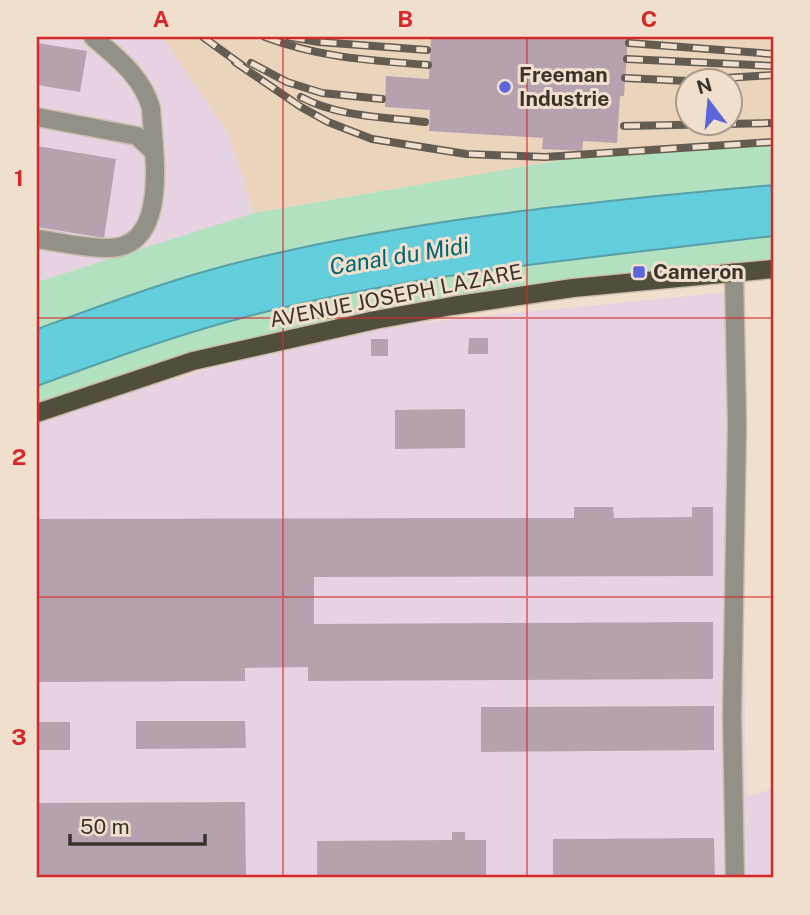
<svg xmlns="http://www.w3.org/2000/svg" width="810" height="915" viewBox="0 0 810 915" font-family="'Public Sans',sans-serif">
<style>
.built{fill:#ead4bc;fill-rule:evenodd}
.industrial{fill:#e6d2e1}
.green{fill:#b1e1c0}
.water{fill:#62cedc;stroke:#56a0a7;stroke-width:2}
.building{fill:#b7a1ae}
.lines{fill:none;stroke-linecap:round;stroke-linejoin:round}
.minor-casing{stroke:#ccbdae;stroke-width:21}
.major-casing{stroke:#ccbdae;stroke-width:21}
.minor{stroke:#939187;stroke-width:18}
.major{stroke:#524e3e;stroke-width:18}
.rail-casing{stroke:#645b51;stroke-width:8}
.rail{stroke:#f1dfce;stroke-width:5;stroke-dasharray:16;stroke-linecap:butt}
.grid{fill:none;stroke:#d62828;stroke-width:2;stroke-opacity:0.55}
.poi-dot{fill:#5d65dd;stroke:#f1dfce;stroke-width:2.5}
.labels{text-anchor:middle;stroke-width:6;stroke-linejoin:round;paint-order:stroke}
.poi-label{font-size:21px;font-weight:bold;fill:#3a332c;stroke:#f1dfce;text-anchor:start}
.street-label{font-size:21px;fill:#3a332c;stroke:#f1dfce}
.water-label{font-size:23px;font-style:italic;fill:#02646e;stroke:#f1dfce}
.neatline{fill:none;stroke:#d62828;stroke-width:2.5}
.grid-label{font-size:23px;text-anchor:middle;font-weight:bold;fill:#d62828}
</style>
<rect width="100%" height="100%" fill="#f1dfce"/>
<path class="built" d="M162 37H773V139L585 156 254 213 228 133ZM688 80H730V122H688Z"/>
<g class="industrial">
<polygon points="37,37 162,37 228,133 254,213 37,282"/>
<polygon points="740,291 746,796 773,789 773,878 37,878 37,422 194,373 374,327"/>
</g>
<g class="green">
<path d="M773 139V185C590 202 406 220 228 265 163 282 100 306 37 329V282L254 213 585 156Z"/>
<path d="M773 236V278H648L262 344 37 413V386C103 362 170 337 238 319 413 272 595 258 773 236Z"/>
</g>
<path class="water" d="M773 185V236C595 258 413 272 238 319 170 337 103 362 37 386V329C100 306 163 282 228 265 406 219 590 202 773 185Z"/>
<g class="building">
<polygon points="431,37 628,37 624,96 620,96 617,143 583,141 582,151 542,149 543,138 429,131 430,110 385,107 386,76 429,79"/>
<polygon points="37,43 87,51 80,92 37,85"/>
<polygon points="37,146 116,159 104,238 37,227"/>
<polygon points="469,338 488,338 488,354 468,354"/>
<rect x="371" y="339" width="17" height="17"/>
<polygon points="465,409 465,448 395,449 395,410"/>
<polygon points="574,507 613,507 614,518 692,517 692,507 713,507 713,576 314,577 314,624 713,622 713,679 308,681 308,667 245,668 245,681 37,682 37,519 574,518"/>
<polygon points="714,706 714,750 481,752 481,707"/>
<polygon points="136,721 245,721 246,748 136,749"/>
<rect x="37" y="722" width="33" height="28"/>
<polygon points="245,802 246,878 37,878 37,803"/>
<polygon points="452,832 465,832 465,840 486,840 486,878 317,878 317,841 452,840"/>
<polygon points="714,838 715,878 553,878 553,839"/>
</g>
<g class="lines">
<defs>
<g id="minor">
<polyline points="37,117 137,136 153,151"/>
<path d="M37 239C59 242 84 248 106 248 172 250 153 149 151 108 142 76 117 58 93 37"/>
<polyline points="734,272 737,425 732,716 735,878"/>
</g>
<polyline id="major" points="37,413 193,361 375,320 452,306 573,288 773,269"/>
</defs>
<use href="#minor" class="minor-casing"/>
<use href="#major" class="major-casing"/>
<use href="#minor" class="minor"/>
<use href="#major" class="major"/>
<defs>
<g id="rail">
<polyline points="203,37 243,66"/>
<path d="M265 37C321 58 368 60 428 65"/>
<polyline points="289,37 319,42 427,50"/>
<polyline points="629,43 773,54"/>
<polyline points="627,59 773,66"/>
<polyline points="235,62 301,107 328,122 372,139 466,154 545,157 773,142"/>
<polyline points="251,63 287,82 322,93 382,99"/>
<polyline points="625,78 688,81"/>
<polyline points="695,80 773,75"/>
<path d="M301 97C338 117 384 117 425 122"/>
<polyline points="624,126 773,123"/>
</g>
</defs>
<use href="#rail" class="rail-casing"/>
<use href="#rail" class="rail"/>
</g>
<path class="grid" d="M283 37V878M527 37V878M37 318H773M37 597H773"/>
<g class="poi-dot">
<circle cx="505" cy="87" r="7"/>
<rect x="632" y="265" width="14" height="14" rx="3.5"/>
</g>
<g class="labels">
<g class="poi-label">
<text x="519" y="82">Freeman<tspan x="519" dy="24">Industrie</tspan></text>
<text x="653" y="279">Cameron</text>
</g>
<g class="street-label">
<text transform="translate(396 296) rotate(-11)" y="7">AVENUE JOSEPH LAZARE</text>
</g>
<g class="water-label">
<text transform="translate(399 256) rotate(-9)" y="8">Canal du Midi</text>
</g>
</g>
<rect width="810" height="915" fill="none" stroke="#f1dfce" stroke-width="77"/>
<g transform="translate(709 102) rotate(344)"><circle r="33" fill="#f1dfce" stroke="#a89a8d" stroke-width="2"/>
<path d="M0-5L12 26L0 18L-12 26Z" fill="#5d65dd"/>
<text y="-10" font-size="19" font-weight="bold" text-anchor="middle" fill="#3a332c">N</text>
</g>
<path d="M70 834v10h135v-10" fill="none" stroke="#3a332c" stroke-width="3.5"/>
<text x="80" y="834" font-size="21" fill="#3a332c" stroke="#f1dfce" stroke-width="5" paint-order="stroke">50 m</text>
<rect x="38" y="38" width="734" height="838" class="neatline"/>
<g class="grid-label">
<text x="161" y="27">A</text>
<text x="405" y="27">B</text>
<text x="649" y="27">C</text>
<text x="19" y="186">1</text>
<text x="19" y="465">2</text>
<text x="19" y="745">3</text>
</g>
</svg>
